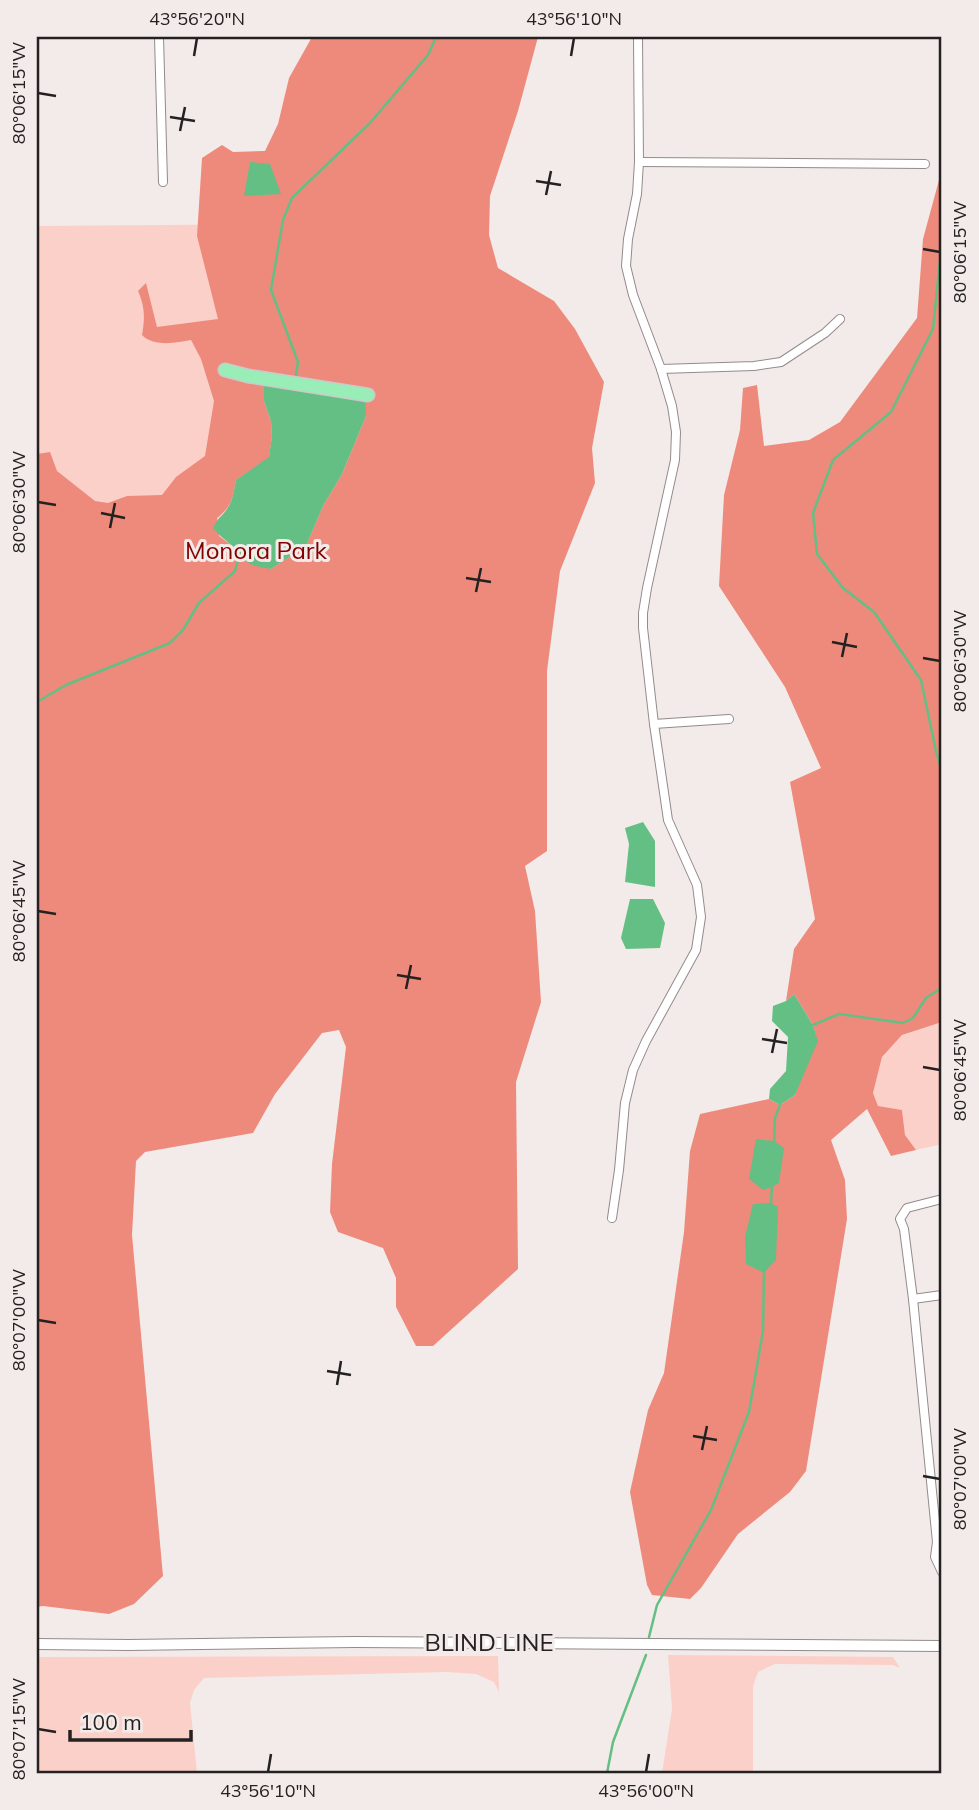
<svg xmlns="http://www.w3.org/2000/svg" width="979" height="1810" viewBox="0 0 979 1810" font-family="Mulish,sans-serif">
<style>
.green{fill:#fbd0c9}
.forest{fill:#ee8a7b;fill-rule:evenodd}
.water{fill:#63bf83}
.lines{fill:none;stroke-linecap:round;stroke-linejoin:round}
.stream{stroke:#63bf83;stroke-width:2.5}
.minor-casing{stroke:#938b8a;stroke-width:10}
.tertiary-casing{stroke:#938b8a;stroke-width:12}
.trunk-casing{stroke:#cacaca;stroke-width:15}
.minor{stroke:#fff;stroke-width:8}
.tertiary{stroke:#fff;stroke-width:10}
.trunk{stroke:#98eeb6;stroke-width:12}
.ticks{fill:none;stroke:#242121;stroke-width:2.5}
.labels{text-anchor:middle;stroke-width:6;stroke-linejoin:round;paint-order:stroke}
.park-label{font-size:24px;fill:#820200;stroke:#f3ebe9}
.street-label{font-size:24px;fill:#242121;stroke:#f3ebe9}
.neatline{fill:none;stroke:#242121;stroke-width:2.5}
.ticks-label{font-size:18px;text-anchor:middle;fill:#242121}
</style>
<rect width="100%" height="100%" fill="#f3ebe9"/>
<g class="green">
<polygon points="431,223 500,796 37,509 37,226"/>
<polygon points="942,1022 942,1144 916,1150 905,1135 902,1110 878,1106 873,1093 882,1057 902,1035"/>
<polygon points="668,1655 893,1657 900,1668 893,1665 775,1664 758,1672 753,1686 753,1773 662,1773 672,1709"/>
<polygon points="498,1656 499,1692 494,1682 476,1674 447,1672 204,1678 194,1690 190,1703 197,1773 37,1773 37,1657"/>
</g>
<g class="forest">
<path d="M312 37H538L518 111 490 196 489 235 498 268 554 301 575 329 604 382 592 448 595 483 560 571 547 671V851L525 866 535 911 541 1002 516 1082 518 1269 433 1346H416L396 1307V1278L383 1248 338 1232 330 1212 332 1164 346 1047 339 1030 322 1033 275 1094 253 1133 145 1152 136 1161 132 1235 163 1576 134 1604 109 1614 43 1606 37 1607V454L50 452 57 471 95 501 108 503 127 496 162 495 176 477 205 456 214 401 201 359 191 340C176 343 154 347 142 335 145 318 145 307 138 291L146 283 157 327 218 319 197 236 202 158 222 145 233 152 265 151 278 124 289 78ZM259 382 366 416 342 474 323 506 306 546 271 569 239 556 231 545 219 536 217 518C232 506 233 498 236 480L269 458 272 436 271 421 264 401V388Z"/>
<polygon points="942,169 942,349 941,357 942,1022 902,1035 882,1057 873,1093 878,1106 902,1110 905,1135 916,1150 891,1156 867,1109 831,1140 845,1180 847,1219 806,1471 790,1492 738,1534 701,1588 690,1599 652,1595 647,1585 630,1492 648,1410 664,1373 684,1232 690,1151 700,1114 769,1099 780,1105 795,1095 816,1036 813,1025 794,994 786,1001 794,949 815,919 790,782 821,768 785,687 719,586 724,495 740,430 743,388 757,385 764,446 809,440 840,422 917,318 923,239"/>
</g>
<g class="water">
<polygon points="250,162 270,164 281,194 244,196"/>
<path d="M258 381 365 399 366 416 342 474 323 506 306 546 271 569C243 565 248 561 230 544 224 538 218 535 213 528 218 517 221 518 227 509 233 501 234 490 236 480L269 457 272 436 271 421 264 401V388Z"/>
<polygon points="643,822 655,841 655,887 625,882 629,844 625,828"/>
<polygon points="630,899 653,899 665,923 660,948 626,949 621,938"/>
<polygon points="794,994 813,1025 818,1041 795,1095 780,1105 769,1099 770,1089 786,1071 788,1037 772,1021 773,1006 786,1001"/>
<polygon points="756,1139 774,1141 784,1148 779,1183 772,1187 763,1190 749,1179"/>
<polygon points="771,1203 778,1207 776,1260 764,1273 746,1264 745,1237 753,1204"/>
</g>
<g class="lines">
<g class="stream">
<polyline points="942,241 933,329 891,412 833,460 813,513 817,554 843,588 874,612 921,680 936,751 942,772"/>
<polyline points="295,381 298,362 271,290 283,220 292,198 370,123 428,55 436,37"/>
<polyline points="37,702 66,685 170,643 183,630 199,603 235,571 240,553"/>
<polyline points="813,1025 839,1014 903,1023 913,1018 926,998 942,988"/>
<polyline points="774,1144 775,1118 780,1105"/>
<polyline points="771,1203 772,1186"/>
<polyline points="649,1637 657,1605 711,1510 749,1412 763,1331 764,1273"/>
<polyline points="607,1773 613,1742 646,1655"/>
</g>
<defs>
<g id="minor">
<polyline points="159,37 163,182"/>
<polyline points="639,162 925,164"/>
<polyline points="661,369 754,366 781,362 825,333 840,319"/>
<polyline points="654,724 729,719"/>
<polyline points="942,1199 907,1208 900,1219 904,1229 913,1299 937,1542 935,1557 942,1572"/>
<polyline points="612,1218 619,1170 625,1103 633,1070 646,1041 696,950 701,917 697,885 668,820 654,724 643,628 643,613 647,588 675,460 676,432 672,406 661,369 633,295 626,266 628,239 637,194 639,162 638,37"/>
<polyline points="913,1299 942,1295"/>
</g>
<polyline id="tertiary" points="37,1644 128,1645 355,1642 942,1646"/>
<polyline id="trunk" points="225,370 248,376 368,395"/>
</defs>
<use href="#minor" class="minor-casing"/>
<use href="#tertiary" class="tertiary-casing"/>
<use href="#trunk" class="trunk-casing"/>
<use href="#minor" class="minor"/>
<use href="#tertiary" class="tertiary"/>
<use href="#trunk" class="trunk"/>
</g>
<path class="ticks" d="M194 56 197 38M571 56 574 38M38 93 56 96M170 117 195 121M180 131 185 107M536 181 561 185M546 195 551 171M923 249 940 252M38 502 56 505M101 513 125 518M110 528 115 503M466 578 491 582M476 592 481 568M832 642 857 647M842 657 847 633M923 658 940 661M38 911 56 914M397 975 421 979M406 989 411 965M762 1039 787 1043M772 1053 777 1029M923 1067 940 1070M38 1320 56 1323M327 1371 351 1375M337 1385 341 1361M693 1436 717 1440M702 1450 707 1426M923 1476 940 1479M38 1729 56 1732M268 1772 271 1754M646 1772 649 1754"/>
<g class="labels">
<g class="park-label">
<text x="256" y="559">Monora Park</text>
</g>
<g class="street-label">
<text x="489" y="1651">BLIND LINE</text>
</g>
</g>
<rect width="979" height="1810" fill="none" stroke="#f3ebe9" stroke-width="77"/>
<path d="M70 1730v10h121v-10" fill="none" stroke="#242121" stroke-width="3.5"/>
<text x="80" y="1730" font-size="21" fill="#242121" stroke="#f3ebe9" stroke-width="5" paint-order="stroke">100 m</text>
<rect x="38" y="38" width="902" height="1734" class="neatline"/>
<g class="ticks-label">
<text x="197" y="25">43°56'20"N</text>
<text x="574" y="25">43°56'10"N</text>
<text transform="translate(19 93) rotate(-90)" y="6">80°06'15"W</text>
<text transform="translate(960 252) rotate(-90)" y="6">80°06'15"W</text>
<text transform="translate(19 502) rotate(-90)" y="6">80°06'30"W</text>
<text transform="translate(960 661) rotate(-90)" y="6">80°06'30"W</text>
<text transform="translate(19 911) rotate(-90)" y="6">80°06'45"W</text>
<text transform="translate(960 1070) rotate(-90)" y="6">80°06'45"W</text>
<text transform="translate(19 1320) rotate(-90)" y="6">80°07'00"W</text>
<text transform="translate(960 1479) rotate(-90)" y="6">80°07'00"W</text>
<text transform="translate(19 1729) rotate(-90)" y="6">80°07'15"W</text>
<text x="268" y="1797">43°56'10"N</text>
<text x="646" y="1797">43°56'00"N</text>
</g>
</svg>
